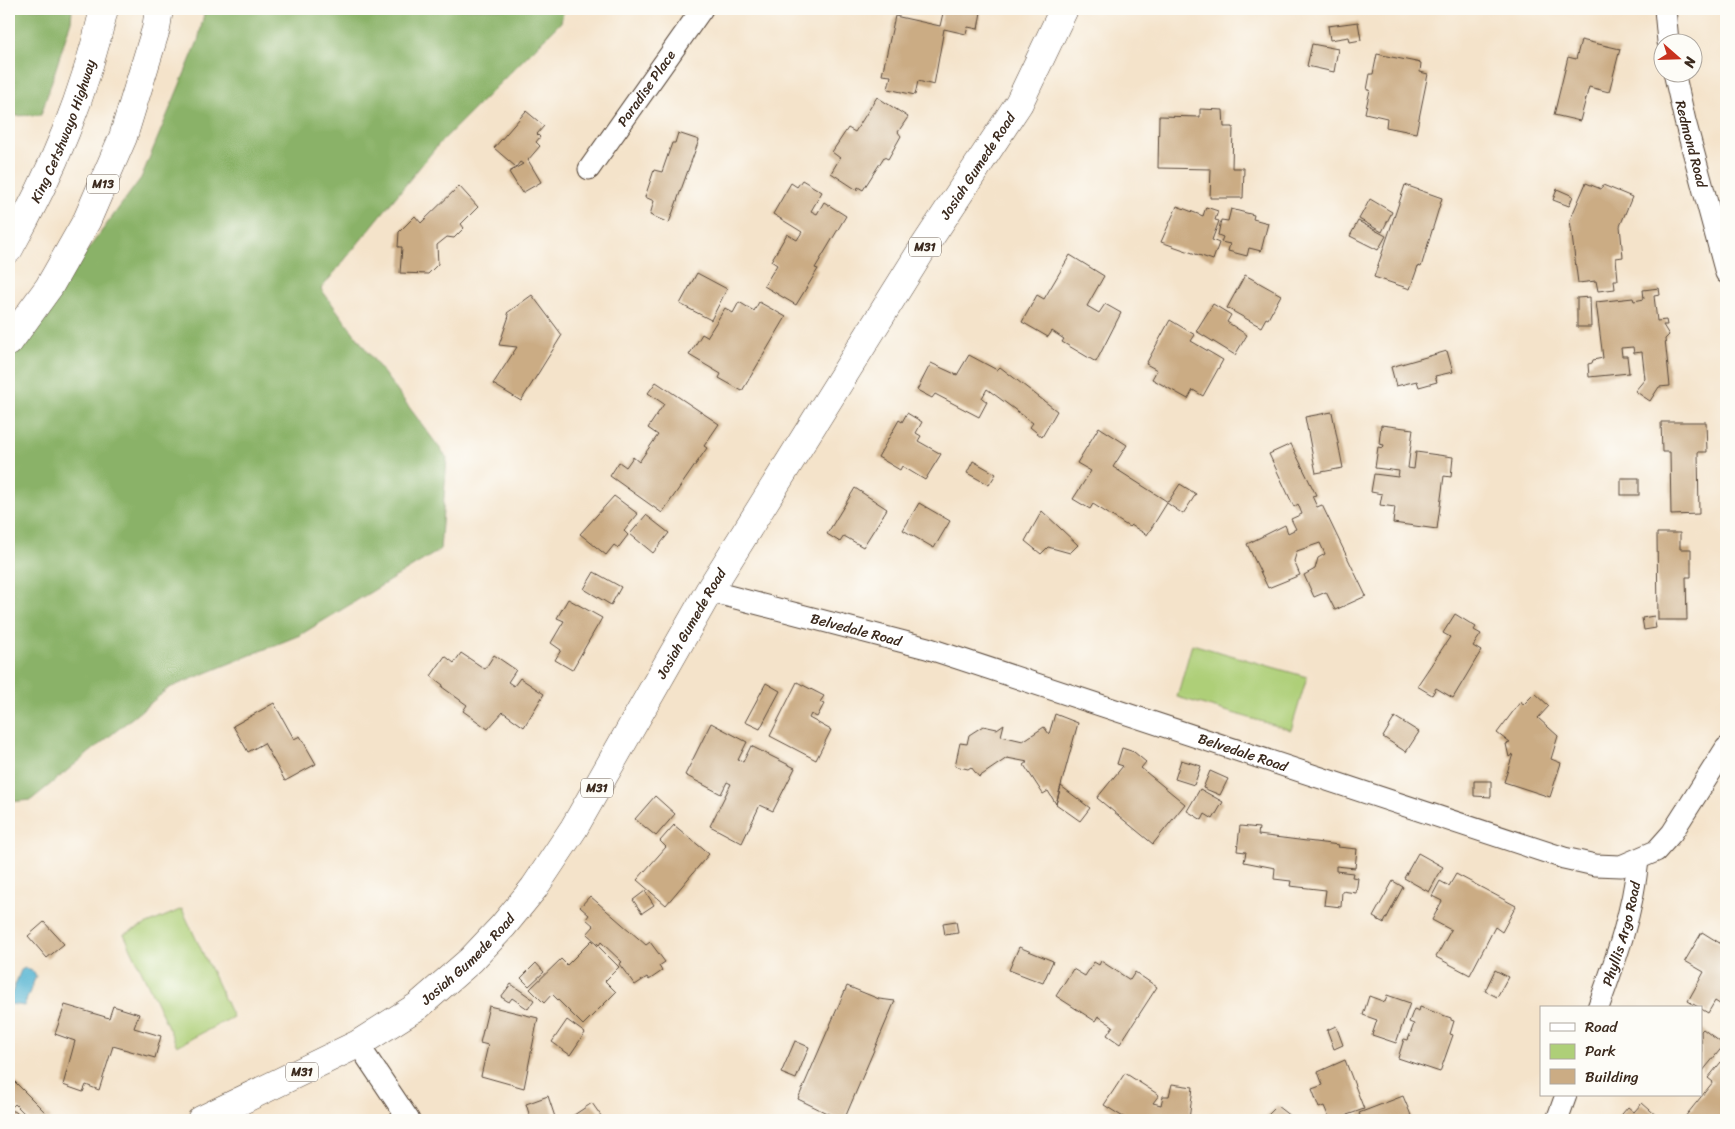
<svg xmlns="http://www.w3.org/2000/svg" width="1735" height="1129" viewBox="0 0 1735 1129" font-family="Sriracha,sans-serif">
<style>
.green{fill:#aecf78;stroke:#747c4b}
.forest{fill:#8ab268;stroke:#626e43}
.water{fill:#52b3d1;stroke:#466e78}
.building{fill:#cbac84}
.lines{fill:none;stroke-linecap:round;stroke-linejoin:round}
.minor-casing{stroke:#574638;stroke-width:23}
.primary-casing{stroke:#574638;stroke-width:29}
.motorway-casing{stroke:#574638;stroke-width:29}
.minor{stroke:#fff;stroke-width:21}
.primary{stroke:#fff;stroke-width:28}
.motorway{stroke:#fff;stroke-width:28}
.labels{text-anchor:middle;stroke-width:5;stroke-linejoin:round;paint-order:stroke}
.shield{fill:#fdfcf7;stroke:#75695f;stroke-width:1}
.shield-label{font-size:12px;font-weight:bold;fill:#3b2a1e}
.street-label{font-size:14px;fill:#3b2a1e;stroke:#fdfcf7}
</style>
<rect width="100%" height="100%" fill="#fdfcf7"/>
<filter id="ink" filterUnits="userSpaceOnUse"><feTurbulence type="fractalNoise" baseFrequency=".02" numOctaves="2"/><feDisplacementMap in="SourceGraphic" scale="10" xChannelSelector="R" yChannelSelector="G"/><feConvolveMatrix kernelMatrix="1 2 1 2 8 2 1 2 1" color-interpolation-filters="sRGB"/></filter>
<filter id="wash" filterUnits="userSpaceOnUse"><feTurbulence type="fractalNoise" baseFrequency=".0096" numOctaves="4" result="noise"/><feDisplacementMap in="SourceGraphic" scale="20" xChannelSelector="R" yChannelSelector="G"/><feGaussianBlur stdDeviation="1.12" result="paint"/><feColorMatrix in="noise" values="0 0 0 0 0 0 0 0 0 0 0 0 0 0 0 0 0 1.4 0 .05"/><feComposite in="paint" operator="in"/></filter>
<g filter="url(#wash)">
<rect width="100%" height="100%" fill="#f4e3ca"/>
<g class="green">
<polygon points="1192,644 1307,677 1291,730 1177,697"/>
<polygon points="182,909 233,1017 177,1046 124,934"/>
</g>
<g class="forest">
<polygon points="9,9 72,9 71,21 41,115 9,116"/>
<polygon points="205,9 564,9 561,22 437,146 321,289 447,458 440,550 300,635 169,688 31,800 9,802 9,356 141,178 198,41"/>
</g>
<polygon class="water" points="25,968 34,972 36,976 24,1006 10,1004 9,1000 21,970"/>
<g id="blocks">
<g class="building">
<polygon points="944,9 969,9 981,12 978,29 968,27 966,34 944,29 934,85 918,81 915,95 888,89 891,76 882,75 895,16 940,26"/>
<polygon points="1358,22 1361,40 1350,42 1349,37 1330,40 1328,26"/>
<polygon points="1581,40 1620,49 1609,92 1589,87 1580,121 1554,115 1568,57 1576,59"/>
<polygon points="1312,44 1338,49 1334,72 1307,66"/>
<polygon points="1377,54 1421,63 1420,72 1428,74 1416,133 1386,127 1387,118 1365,113 1370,90 1367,90 1370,74 1373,74"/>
<polygon points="877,97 908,117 898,132 901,136 888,159 884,157 863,190 858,187 857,190 831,173 840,158 832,152 848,128 855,132"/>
<polygon points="1200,109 1223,110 1224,127 1233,127 1232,168 1244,168 1243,198 1210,198 1211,169 1158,168 1159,116 1200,117"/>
<polygon points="526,111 544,126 537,134 540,137 536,142 540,146 528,160 541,182 522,193 509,172 523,164 520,162 516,167 494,148"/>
<polygon points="678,133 699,140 669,223 650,215 654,201 645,197 654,170 662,172 672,143 675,143"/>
<polygon points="802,180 822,192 811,211 817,214 824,202 846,216 815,268 818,269 796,305 764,286 777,265 771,261 787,234 797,240 802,232 773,214 791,183 797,187"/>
<polygon points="1586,183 1601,189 1603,185 1632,197 1620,226 1623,257 1616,258 1618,280 1614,280 1615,289 1598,291 1596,281 1578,283 1570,220"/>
<polygon points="1405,185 1442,198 1421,267 1418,266 1410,289 1374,277"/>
<polygon points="459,186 478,207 461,224 464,228 454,238 447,237 437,245 438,264 428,274 400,273 402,247 398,247 399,232 415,216 421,223"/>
<polygon points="1557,189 1573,196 1569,206 1553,200"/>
<polygon points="1370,199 1392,212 1382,232 1359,219"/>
<polygon points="1177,206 1203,216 1206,207 1218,211 1215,220 1219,221 1212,240 1219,243 1213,260 1161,242"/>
<polygon points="1231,209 1254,215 1253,219 1268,223 1261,251 1249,248 1247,256 1228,251 1230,244 1221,242 1223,237 1218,235 1221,220 1228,221"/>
<polygon points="1358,221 1386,236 1378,250 1350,236"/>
<polygon points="1070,255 1104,276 1087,306 1099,313 1105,304 1121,313 1096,362 1062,342 1064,339 1052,331 1048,337 1022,322 1037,295 1044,299"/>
<polygon points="697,273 727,289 711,320 680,304"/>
<polygon points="1245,275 1281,295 1268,319 1266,318 1261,327 1227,308"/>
<polygon points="1659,288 1660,295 1654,296 1657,321 1666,320 1667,325 1663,325 1669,335 1665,339 1670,386 1659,387 1650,401 1635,391 1645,379 1642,352 1634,353 1633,347 1621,348 1622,356 1627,356 1629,373 1589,377 1588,364 1592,363 1593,360 1603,358 1596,302 1633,298 1634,301 1644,299 1643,290"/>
<polygon points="532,295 562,335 521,401 493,384 517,347 499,345 509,316 507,313"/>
<polygon points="1590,297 1591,327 1577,327 1577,298"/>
<polygon points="739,302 754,311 759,302 786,317 742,391 719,378 721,374 689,355 702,334 707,337 725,308 733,313"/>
<polygon points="1213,304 1231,315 1227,322 1247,335 1235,355 1196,331"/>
<polygon points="1170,320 1195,335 1191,341 1223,360 1203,396 1193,390 1188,399 1152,379 1157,370 1146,364"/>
<polygon points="1447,351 1453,372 1435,376 1437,382 1419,387 1417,381 1396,386 1391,367"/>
<polygon points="969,355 997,370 1000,367 1057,411 1042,437 1030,427 1033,423 987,389 982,398 987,402 979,417 935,394 932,398 917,390 931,363 957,375"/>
<polygon points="656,382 719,424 704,446 707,448 662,513 610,476 619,462 626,467 633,457 639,462 658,435 648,428 664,404 648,393"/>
<polygon points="1332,412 1343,468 1316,473 1305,417"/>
<polygon points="907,413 922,422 916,433 921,436 918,441 941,454 925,480 902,466 900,470 878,457 899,420 902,422"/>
<polygon points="1661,422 1706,422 1707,452 1698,452 1699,514 1671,515 1670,452 1662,452"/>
<polygon points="1381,425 1413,429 1408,468 1414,469 1416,452 1453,457 1451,477 1444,476 1437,529 1393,523 1395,507 1380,505 1382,494 1371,492 1374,474 1398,477 1399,471 1375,468 1378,447 1383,448 1384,445 1379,444"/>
<polygon points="1099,427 1127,445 1113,467 1168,502 1180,484 1196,494 1183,514 1167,503 1147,535 1131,525 1129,527 1093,504 1090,509 1073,499 1091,471 1077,463"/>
<polygon points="1291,444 1316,495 1312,496 1317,507 1322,505 1366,596 1335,610 1326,592 1314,597 1304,575 1315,569 1318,558 1325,554 1320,543 1297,551 1294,561 1300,575 1268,588 1247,544 1285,525 1288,533 1296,529 1291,519 1302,514 1298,504 1294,507 1269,454"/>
<polygon points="973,461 996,474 989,485 967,473"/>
<rect x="1621" y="478" width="18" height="17"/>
<polygon points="855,488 887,509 863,547 844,536 840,542 827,534"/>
<polygon points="614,496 638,514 624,531 628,535 618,548 614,545 606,555 580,534"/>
<polygon points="919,503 950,521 934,548 903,530"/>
<polygon points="1042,511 1078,545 1070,553 1048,547 1041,554 1025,541"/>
<polygon points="646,515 669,533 653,553 630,534"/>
<polygon points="1657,533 1680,533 1680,549 1691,549 1691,577 1686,577 1687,620 1658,620"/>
<polygon points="594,572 621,587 611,605 584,589"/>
<polygon points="568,599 602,618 572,670 555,660 561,650 551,643 564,621 557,618"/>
<polygon points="1455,614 1476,627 1474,630 1481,634 1473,646 1481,651 1453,698 1436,688 1432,695 1417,686 1450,637 1443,633"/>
<polygon points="1654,616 1656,628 1644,630 1642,618"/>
<polygon points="461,653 485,669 494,655 516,670 508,682 514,686 520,678 544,694 524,727 503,712 488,729 463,711 467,705 442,687 443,685 431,676 445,656 454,663"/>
<polygon points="797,682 824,696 820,702 824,704 817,717 811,714 809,718 831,730 816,760 770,736"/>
<polygon points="766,683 780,691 760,729 745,722"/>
<polygon points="1535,693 1549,706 1538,718 1558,736 1551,759 1561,763 1550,797 1504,782 1513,754 1509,757 1506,744 1510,743 1497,733 1521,701 1523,705"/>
<polygon points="274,703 294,739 300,736 316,764 285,781 264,743 248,752 233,726"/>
<polygon points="1055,714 1078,723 1056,804 1048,791 1043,794 1024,765 1028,762 1007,758 979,777 971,767 968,769 955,766 960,743 967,744 969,735 983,726 997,729 1004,724 1001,736 1023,741 1044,727 1049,734"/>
<polygon points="1395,717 1419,732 1406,752 1383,737"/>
<polygon points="711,723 747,742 738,760 743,762 751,746 795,768 773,811 760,805 742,843 710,826 731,784 727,782 721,794 685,775"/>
<polygon points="1122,748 1134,752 1146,762 1141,768 1185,804 1153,844 1097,798 1123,766 1117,764"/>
<polygon points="1181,760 1201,766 1194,785 1175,779"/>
<polygon points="1210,771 1228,779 1220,795 1203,788"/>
<polygon points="1474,781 1491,781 1491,797 1474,796"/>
<polygon points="1061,786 1090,808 1080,821 1056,804"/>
<polygon points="1200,789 1223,802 1213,819 1205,814 1202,820 1187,811"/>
<polygon points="655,796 675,814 656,836 635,819"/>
<polygon points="674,825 709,854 666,905 637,880 666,847 660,841"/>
<polygon points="1240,826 1259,828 1258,835 1339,845 1338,847 1357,849 1355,868 1336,866 1336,871 1353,873 1352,877 1358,878 1356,893 1342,891 1341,907 1324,905 1326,890 1290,886 1291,881 1274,879 1275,868 1244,862 1246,852 1237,851"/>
<polygon points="1418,853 1443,867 1429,892 1404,878"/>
<polygon points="1456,874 1516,906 1502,932 1495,927 1470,975 1436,957 1451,930 1432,920 1442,901 1432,896 1440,881 1449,886"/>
<polygon points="1393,881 1403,887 1384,923 1373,917"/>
<polygon points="645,891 654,905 642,913 633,900"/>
<polygon points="590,896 646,945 650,942 665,962 659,966 662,971 649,980 647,977 635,985 619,964 622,962 601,942 599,945 587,934 594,926 586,919 589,915 580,907"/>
<polygon points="956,921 958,933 945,935 943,923"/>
<polygon points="44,922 64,944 47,958 28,936"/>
<polygon points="1702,932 1726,947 1726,1008 1715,1001 1708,1013 1688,1001 1704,972 1685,961"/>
<polygon points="592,940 619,967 605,981 616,992 583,1025 552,994 544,1003 530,989 561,959 567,965"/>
<polygon points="1019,947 1053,961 1043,983 1009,970"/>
<polygon points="1101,961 1130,980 1135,972 1157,987 1120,1044 1107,1035 1113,1026 1098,1016 1095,1021 1056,996 1073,969 1085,976 1094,962 1099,965"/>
<polygon points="536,963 544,972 529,986 521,978"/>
<polygon points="1495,970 1508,977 1497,997 1485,991"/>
<polygon points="511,984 534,1000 528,1009 512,998 509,1002 501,997"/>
<polygon points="847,986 879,999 895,1001 844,1120 841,1120 798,1099"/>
<polygon points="1387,995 1410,1003 1396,1043 1372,1035 1377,1020 1363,1015 1369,996 1385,1002"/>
<polygon points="65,1005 109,1018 113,1006 139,1014 134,1028 161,1036 155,1058 113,1046 99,1090 86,1085 83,1092 63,1085 75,1041 55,1034"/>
<polygon points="489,1006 538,1018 524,1088 481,1076 488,1045 480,1043"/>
<polygon points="1420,1007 1451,1018 1451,1020 1454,1021 1450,1034 1453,1035 1440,1072 1398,1058 1404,1039 1408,1040 1414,1024 1409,1022 1414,1009 1419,1011"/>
<polygon points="567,1020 585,1033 570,1055 552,1042"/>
<polygon points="1336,1026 1343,1045 1334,1049 1327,1030"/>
<polygon points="1703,1029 1724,1045 1702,1072 1701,1031"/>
<polygon points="795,1041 809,1047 796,1079 781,1073"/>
<polygon points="1345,1060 1364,1109 1347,1115 1349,1120 1330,1120 1324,1106 1319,1108 1312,1089 1323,1085 1318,1072"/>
<polygon points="1721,1062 1726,1066 1726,1117 1724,1120 1686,1120 1684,1118 1713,1082 1708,1078"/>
<polygon points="1125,1073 1159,1095 1153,1103 1161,1105 1163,1096 1169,1096 1172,1084 1193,1087 1189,1120 1128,1120 1104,1105"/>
<polygon points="15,1082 51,1118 49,1120 29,1120 30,1119 15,1104 9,1110 9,1089"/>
<polygon points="548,1096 556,1120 531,1120 526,1104"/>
<polygon points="1403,1096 1413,1120 1357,1120 1356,1117 1360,1115 1359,1113"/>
<polygon points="592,1103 604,1120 573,1120 571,1117"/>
<polygon points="1642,1103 1658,1117 1656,1120 1617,1120 1628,1107 1634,1112"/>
<polygon points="1277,1106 1295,1120 1263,1120"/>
<polygon points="9,1110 16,1112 24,1120 9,1120"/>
</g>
</g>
</g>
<g filter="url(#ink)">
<use href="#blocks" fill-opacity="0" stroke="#574638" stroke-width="1"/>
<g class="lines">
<defs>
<g id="minor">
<polyline points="1665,9 1668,42"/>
<path id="s1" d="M1674 72 1685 121 1726 273"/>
<path id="s2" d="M589 169 702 9"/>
<path id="s3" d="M709 591 927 648 1564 858 1595 865 1621 866 1656 851 1672 833 1726 748"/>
<path id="s4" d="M1598 1008C1616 959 1633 912 1638 860"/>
<polyline points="358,1044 409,1120"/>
<polyline points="1557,1120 1566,1095"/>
</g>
<g id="primary">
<path id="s5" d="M201 1120 358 1044 418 1006 471 960 503 926 534 888 574 828 709 591 920 253 1019 103 1064 9"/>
</g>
<g id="motorway">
<path id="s6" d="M9 249C53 171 84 96 104 9"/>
<polyline points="9,342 49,287 87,220 123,137 156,29 159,9"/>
</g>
</defs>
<use href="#minor" class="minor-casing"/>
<use href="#primary" class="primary-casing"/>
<use href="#motorway" class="motorway-casing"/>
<use href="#minor" class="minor"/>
<use href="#primary" class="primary"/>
<use href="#motorway" class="motorway"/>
</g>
</g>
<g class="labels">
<g class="shield">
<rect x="87" y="174.5" width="32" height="19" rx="4"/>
<rect x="909" y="237.5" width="32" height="19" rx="4"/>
<rect x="581" y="778.5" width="32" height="19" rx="4"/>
<rect x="286" y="1062.5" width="32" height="19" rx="4"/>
</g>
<g class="shield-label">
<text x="103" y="188">M13</text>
<text x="925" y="251">M31</text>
<text x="597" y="792">M31</text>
<text x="302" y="1076">M31</text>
</g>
<g class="street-label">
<text dy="5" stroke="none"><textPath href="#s2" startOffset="99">Paradise Place</textPath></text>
<text dy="5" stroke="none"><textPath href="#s6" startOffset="130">King Cetshwayo Highway</textPath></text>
<text dy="5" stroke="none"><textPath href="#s1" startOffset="74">Redmond Road</textPath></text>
<text dy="5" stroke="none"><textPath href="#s5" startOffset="1259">Josiah Gumede Road</textPath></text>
<text dy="5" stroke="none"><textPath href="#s5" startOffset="719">Josiah Gumede Road</textPath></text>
<text dy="5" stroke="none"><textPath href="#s3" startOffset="152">Belvedale Road</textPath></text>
<text dy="5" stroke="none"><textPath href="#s3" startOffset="558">Belvedale Road</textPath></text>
<text dy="5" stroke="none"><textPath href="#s4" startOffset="78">Phyllis Argo Road</textPath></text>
<text dy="5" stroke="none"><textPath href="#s5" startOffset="314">Josiah Gumede Road</textPath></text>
</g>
</g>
<rect width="1735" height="1129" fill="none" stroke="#fdfcf7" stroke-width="30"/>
<rect x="1540" y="1006" width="162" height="90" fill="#fdfcf7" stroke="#afa8a0"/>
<rect x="1550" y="1023" width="25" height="8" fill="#ffffff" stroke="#afa8a0"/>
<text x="1585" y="1032" font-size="15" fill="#3b2a1e">Road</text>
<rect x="1550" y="1044" width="25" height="15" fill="#aecf78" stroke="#afa8a0"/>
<text x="1585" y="1056" font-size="15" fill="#3b2a1e">Park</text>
<rect x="1550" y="1069" width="25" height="15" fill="#cbac84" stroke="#afa8a0"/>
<text x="1585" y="1082" font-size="15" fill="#3b2a1e">Building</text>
<g transform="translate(1678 58) rotate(110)"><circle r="24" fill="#fdfcf7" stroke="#afa8a0"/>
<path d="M0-4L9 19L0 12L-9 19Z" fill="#c8321e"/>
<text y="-8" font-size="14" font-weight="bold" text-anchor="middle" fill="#3b2a1e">N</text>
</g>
</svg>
